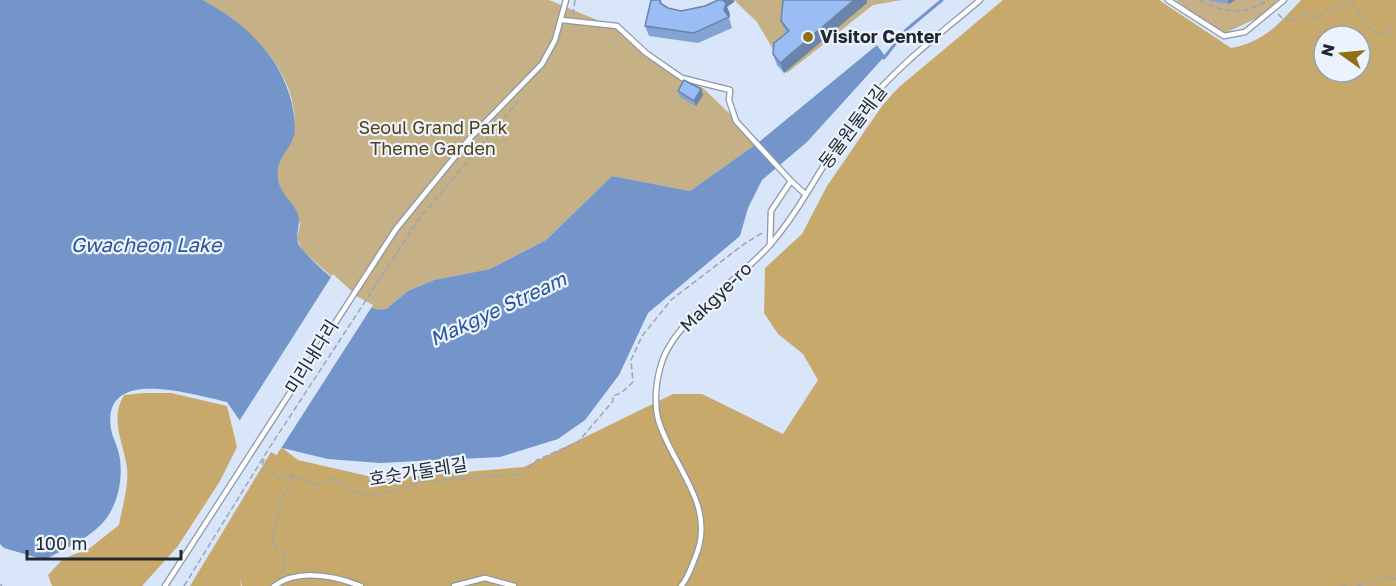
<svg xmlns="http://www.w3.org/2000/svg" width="1396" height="586" viewBox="0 0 1396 586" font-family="'Golos Text','Noto Sans KR',sans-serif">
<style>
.green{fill:#c6b085}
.forest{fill:#c8a96c;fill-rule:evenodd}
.water{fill:#7395c9}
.pier{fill:#d9e6fa}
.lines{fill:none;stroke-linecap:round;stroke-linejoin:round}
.stream{stroke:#7395c9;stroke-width:3}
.lane-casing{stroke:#8b97a9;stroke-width:7}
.path{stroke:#9ba5b5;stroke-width:1.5;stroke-dasharray:6 3;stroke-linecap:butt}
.lane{stroke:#fff;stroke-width:4.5}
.wall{fill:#84a3d2}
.shaded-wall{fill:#6b84ab}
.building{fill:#99bdf4;stroke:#6b84ab;stroke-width:1.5}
.poi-dot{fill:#926e15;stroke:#ebf3ff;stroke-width:2}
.labels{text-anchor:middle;stroke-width:4.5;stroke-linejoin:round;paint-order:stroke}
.poi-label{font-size:18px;font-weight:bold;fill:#23282f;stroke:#ebf3ff;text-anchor:start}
.street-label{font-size:18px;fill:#23282f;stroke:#ebf3ff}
.park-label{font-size:18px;fill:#55400e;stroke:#ebf3ff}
.water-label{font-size:20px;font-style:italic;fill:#2a5496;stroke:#ebf3ff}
</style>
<rect width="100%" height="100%" fill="#d9e6fa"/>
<g class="green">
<path d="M203 0H549L609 25 704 89 759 142 690 191 612 176 546 240 490 269 434 280 408 291 386 309H374L357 299 303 251 297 239 300 224C288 203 270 182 281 157 285 149 293 141 294 133 301 74 250 26 203 0Z"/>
<polygon points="734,0 902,0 873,5 787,73 757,22"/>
<polygon points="1176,0 1278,0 1264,15 1225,33 1204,21"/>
</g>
<g class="forest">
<path d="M1003 0H1159L1231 48C1264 42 1279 24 1301 0H1396V586H242L240 580 241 586H190L271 452 277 455 281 447 298 460 381 479 524 467 673 394H702L783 434 818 380 803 354 778 334 764 313 765 268 802 234 827 186 882 106 898 88ZM1324 36H1360V72H1324Z"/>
<path d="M144 393H171L227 406 237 447 220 481 178 546 142 586H52L48 575 63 559 90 548 119 525C122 508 129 485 127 468 124 443 109 420 124 395Z"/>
</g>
<path class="water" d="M0 0H203C245 23 281 56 292 104 294 114 296 126 294 136 289 151 276 158 278 177 279 193 291 199 297 212 302 223 295 233 298 243 303 255 359 303 372 308 376 310 382 309 386 309L408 291 434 280 490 269 546 240 612 176 690 191 759 142 877 45 885 56 807 142 762 180 748 208 740 236 648 313 619 375 585 420 558 439 500 457 380 463 328 459 278 447 240 421 227 402C193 395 101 365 111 429 112 436 116 443 118 450 124 471 120 498 108 516 94 537 65 548 45 560L4 548 0 544Z"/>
<polygon class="pier" points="333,274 358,297 373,305 280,450 277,449 238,423"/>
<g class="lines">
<polyline class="stream" points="884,58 906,30 942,0"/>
<defs>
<g id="lane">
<polyline points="1168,0 1224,36 1245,32 1284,0"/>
<polyline points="562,20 617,26 646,53 682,78 730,90 729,100 736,121 791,181 771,211 770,245"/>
<polyline points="791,181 805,194"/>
<polyline points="165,586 396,229 471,137 542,64 555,40 566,0"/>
<path d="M274 586C299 568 334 576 361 586"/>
<polyline points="454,586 485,578 514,586"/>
<path d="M681 586C688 578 691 568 695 558 718 505 672 467 658 419 654 403 656 381 661 365 673 321 738 281 769 246 806 204 828 150 864 107 897 66 940 34 980 0"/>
</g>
</defs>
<use href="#lane" class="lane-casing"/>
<g class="path">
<path d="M1200 0C1221 12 1242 16 1264 2L1267 5"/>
<path d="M1278 14 1283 19 1294 20 1300 15 1318 17 1340 4 1353 3C1362 19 1364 28 1382 35L1396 26"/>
<polyline points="573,15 575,0"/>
<path d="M264 459 262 466 278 477 293 476 316 485 335 479C341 483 349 490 356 492 373 498 404 490 418 482L521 474 537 460 578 442 613 401V396L621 393 633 382 631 360 642 336 671 300 744 244 762 233"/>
<polyline points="283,572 284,552 275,546 272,537 280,509 280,502 293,477"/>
<polyline points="0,584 2,586"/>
<polyline points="184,586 268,450 419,219 522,97"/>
<polyline points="1341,586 1351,586"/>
<polyline points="1357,586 1385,577 1396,579"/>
</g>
<use href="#lane" class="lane"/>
</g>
<g class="wall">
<polygon points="651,0 661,0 662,4 668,8 681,11 705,6 716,1 716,0 734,0 734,2 727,7 730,14 729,18 732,28 698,43 649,36 645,26"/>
<polygon points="783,0 867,0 867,3 784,73 777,65 773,54 786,33 781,21"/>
<polygon points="1209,0 1235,0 1229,4 1210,1"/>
<polygon points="701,89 703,95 696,106 680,97 678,91"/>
</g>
<g class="shaded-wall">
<polygon points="720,0 734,0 734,2 727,7 730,14 729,18 729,17 727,18"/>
<polygon points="854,0 867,0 867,3 784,73 780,63"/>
<polygon points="1228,0 1235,0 1229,4"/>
<polygon points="701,89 703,95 696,106 694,101"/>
</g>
<g class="building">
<polygon points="651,0 660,0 660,3 668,8 681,11 705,6 718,0 723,0 726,3 724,10 729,17 694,33 645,26"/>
<polygon points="783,0 854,0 780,63 773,54 774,43 789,31 781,21"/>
<polygon points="684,80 701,89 694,101 678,91"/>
</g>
<circle class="poi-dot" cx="808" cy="37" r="6"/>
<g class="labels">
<g class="poi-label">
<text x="820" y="43">Visitor Center</text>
</g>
<g class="street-label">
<text transform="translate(853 127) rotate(-53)" y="6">동물원둘레길</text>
<text transform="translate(716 297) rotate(-44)" y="6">Makgye-ro</text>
<text transform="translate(312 357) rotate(-58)" y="6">미리내다리</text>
<text transform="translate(418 472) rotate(-9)" y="6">호숫가둘레길</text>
</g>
<g class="park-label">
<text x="433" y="134">Seoul Grand Park<tspan x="433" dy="21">Theme Garden</tspan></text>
</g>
<g class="water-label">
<text x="146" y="252">Gwacheon Lake</text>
<text transform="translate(498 309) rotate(-25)" y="7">Makgye Stream</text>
</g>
</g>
<g transform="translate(1342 54) rotate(285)"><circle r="28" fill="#ebf3ff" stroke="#9ba2ac" stroke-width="1.5"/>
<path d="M0-4.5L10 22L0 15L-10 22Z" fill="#926e15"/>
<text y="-9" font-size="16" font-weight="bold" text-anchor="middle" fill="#23282f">N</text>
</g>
<path d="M27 550v9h154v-9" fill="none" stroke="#23282f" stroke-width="3"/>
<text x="36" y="550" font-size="18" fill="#23282f" stroke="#ebf3ff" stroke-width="4.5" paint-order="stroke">100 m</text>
</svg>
